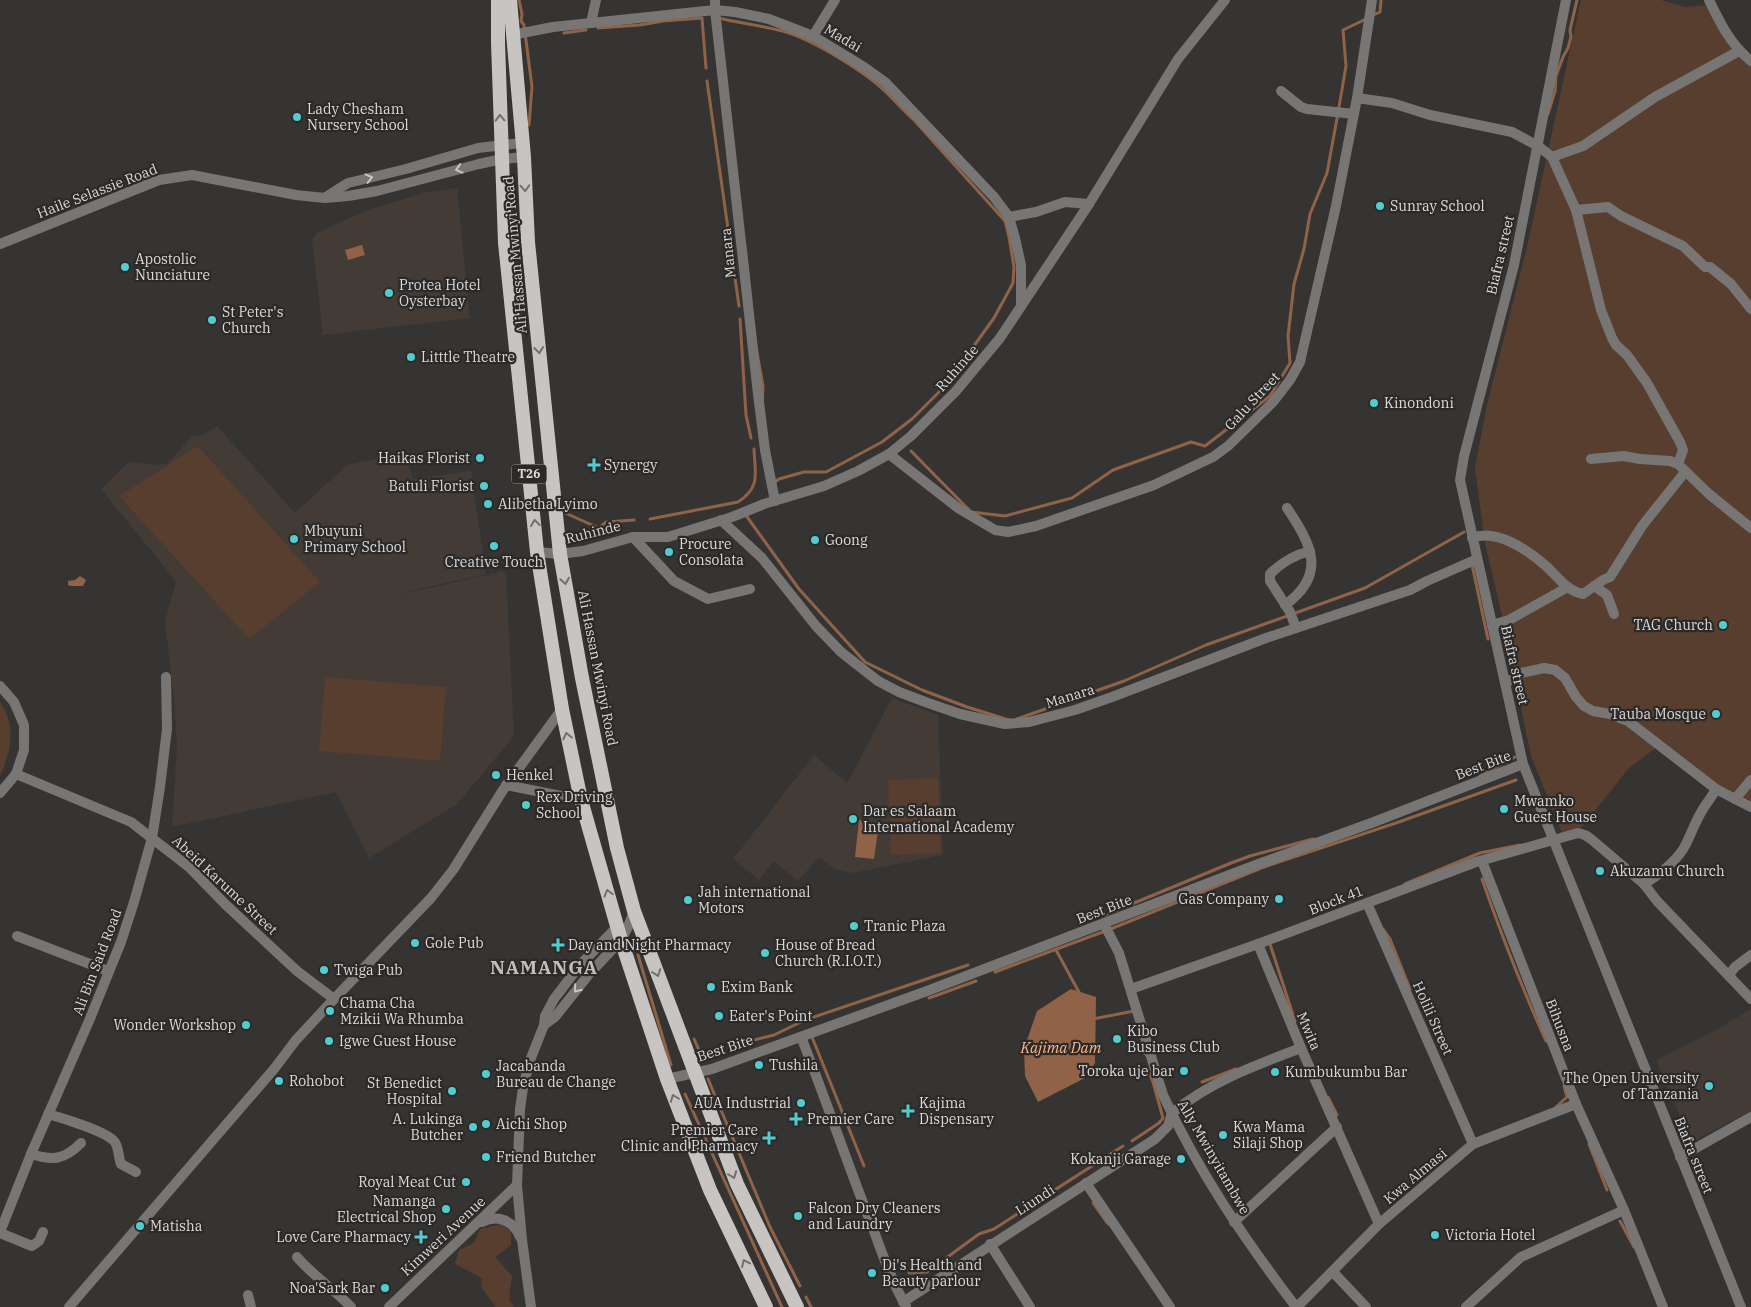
<svg xmlns="http://www.w3.org/2000/svg" width="1751" height="1307" viewBox="0 0 1751 1307" font-family="'IBM Plex Serif',serif">
<style>
.built{fill:#433b36}
.green{fill:#573e2f}
.water{fill:#906348}
.lines{fill:none;stroke-linecap:round;stroke-linejoin:round}
.stream{stroke:#906348;stroke-width:3}
.minor{stroke:#777675;stroke-width:10}
.tertiary{stroke:#777675;stroke-width:10}
.trunk{stroke:#c7c4c2;stroke-width:14}
.oneway{stroke:#726f6d}
.oneway2{stroke:#c8c6c5}
.poi-dot{fill:#52cdcf;stroke:#2c2a28;stroke-width:2}
.labels{text-anchor:middle;stroke-width:4.5;stroke-linejoin:round;paint-order:stroke}
.shield{fill:#2c2a28;stroke:#a7a5a4;stroke-width:1}
.shield-label{font-size:12px;font-weight:bold;fill:#dcdad9}
.street-label{font-size:14px;fill:#dcdad9;stroke:#2c2a28}
.poi-label{font-size:14px;fill:#dcdad9;stroke:#2c2a28;text-anchor:start}
.water-label{font-size:15px;font-style:italic;fill:#fdb58b;stroke:#2c2a28}
.district-label{font-size:19px;font-weight:bold;letter-spacing:1px;fill:#c0bdbc;stroke:#2c2a28}
</style>
<rect width="100%" height="100%" fill="#363432"/>
<g class="built">
<polygon points="457,188 470,318 323,335 312,240 317,233 367,210 427,192"/>
<polygon points="217,426 295,513 347,465 407,453 412,479 471,471 486,574 410,591 403,594 504,571 506,573 514,736 457,804 369,858 336,792 172,827 177,746 175,707 165,622 176,581 101,489 129,462 155,465 167,464 192,436 201,436"/>
<polygon points="892,698 938,715 943,855 853,873 835,869 819,857 798,881 774,861 759,880 733,859 814,755 847,783"/>
<polygon points="1751,1009 1751,1111 1691,1142 1656,1060 1718,1029"/>
</g>
<g class="green">
<polygon points="1581,0 1661,0 1685,7 1706,5 1751,64 1751,801 1704,777 1662,743 1628,769 1582,827 1563,835 1531,756 1503,620 1485,543 1475,468 1487,405 1527,247"/>
<polygon points="198,446 320,582 249,639 119,496"/>
<polygon points="325,677 446,687 440,761 319,751"/>
<path d="M0 702C17 727 11 751 0 776Z"/>
<polygon points="938,778 941,853 891,855 888,780"/>
<polygon points="501,1224 511,1232 511,1245 495,1257 512,1276 509,1299 514,1307 496,1307 481,1287 482,1278 455,1264 459,1250 474,1243 480,1229"/>
</g>
<g class="water">
<polygon points="362,245 365,255 348,260 345,250"/>
<polygon points="80,576 86,580 83,586 70,586 68,585 68,581 75,580"/>
<polygon points="859,820 879,823 874,859 855,857"/>
<polygon points="1071,989 1096,997 1095,1063 1085,1078 1038,1102 1025,1076 1024,1049 1037,1011"/>
</g>
<g class="lines">
<g class="stream">
<polyline points="519,0 522,14 521,21 524,25 532,87 529,125"/>
<polyline points="1371,16 1380,12 1381,0"/>
<path d="M718 18C740 23 764 26 786 32 813 40 866 72 887 93 896 102 904 111 914 120L1005 221 1009 237 1014 267 1013 283 994 318 953 375 941 390 912 419 882 442 826 472H804L779 479 775 482 771 480 762 415 763 386 754 336 746 255 739 211 722 70Z"/>
<polyline points="598,28 640,25 663,21 702,18 706,68"/>
<polyline points="564,33 586,30"/>
<polyline points="707,81 739,306"/>
<polyline points="1548,114 1555,91 1556,76 1563,57 1568,48 1571,37 1570,30 1577,0"/>
<polyline points="740,319 746,415 751,438"/>
<polyline points="911,451 971,512 1005,516 1072,498 1113,470 1191,442 1205,446 1270,396 1290,363 1288,336 1294,284 1304,249 1310,214 1327,173 1338,113 1346,66 1343,30 1366,19"/>
<polyline points="565,513 599,528 606,522 634,520"/>
<polyline points="745,514 799,589 865,662 922,690 967,707 1009,720"/>
<path d="M650 519 738 502C761 487 755 474 754 449"/>
<polyline points="1472,565 1488,639"/>
<polyline points="1017,719 1124,681 1206,645 1365,588 1464,532"/>
<polyline points="1480,776 1515,757"/>
<path d="M1482 879C1501 934 1522 988 1546 1041"/>
<polyline points="1405,884 1480,853 1520,845"/>
<polyline points="1105,915 1231,863 1250,856 1313,839"/>
<polyline points="1383,929 1390,939 1410,989"/>
<polyline points="1269,941 1295,1021"/>
<polyline points="1056,950 1080,994"/>
<polyline points="638,955 671,1065"/>
<polyline points="995,972 1108,930 1264,867 1396,823 1516,780"/>
<polyline points="929,998 976,981"/>
<polyline points="1092,1017 1093,1019 1134,1011"/>
<polyline points="812,1037 864,1166"/>
<polyline points="694,1039 699,1050"/>
<polyline points="1142,1043 1144,1053 1147,1055"/>
<polyline points="731,1046 774,1035 805,1020 968,965"/>
<polyline points="708,1079 770,1227 800,1286"/>
<polyline points="1202,1082 1236,1069"/>
<polyline points="685,1094 782,1307"/>
<polyline points="1328,1097 1337,1115"/>
<polyline points="1556,1107 1567,1097 1564,1086"/>
<polyline points="1132,1141 1159,1123 1163,1118 1153,1082 1148,1070 1151,1066"/>
<polyline points="1589,1144 1607,1190"/>
<polyline points="1093,1203 1108,1224"/>
<polyline points="1620,1221 1634,1247"/>
<polyline points="909,1273 927,1272 979,1234 994,1229 1123,1146"/>
<polyline points="806,1297 811,1307"/>
</g>
<g class="minor">
<polyline points="715,0 715,10 758,394 765,450 775,501"/>
<polyline points="1566,0 1514,265 1464,456 1460,480 1523,764 1741,1307"/>
<path d="M1709 0C1720 23 1731 45 1751 61"/>
<polyline points="591,23 596,0"/>
<polyline points="512,35 553,27 715,10 735,12 769,19 813,36 864,67 885,82 994,197 1009,217 1015,238 1021,265 1021,306"/>
<polyline points="813,36 835,0"/>
<polyline points="1281,91 1301,107 1307,109 1354,114"/>
<polyline points="1357,98 1392,103 1430,115 1512,132 1538,146 1552,157 1576,210 1601,310 1612,338 1616,345 1627,355 1647,383 1680,442 1683,450 1678,464"/>
<polyline points="1552,157 1583,146 1655,97 1739,51"/>
<polyline points="1576,210 1608,207 1621,216 1683,246 1705,267 1710,267 1731,284 1751,309"/>
<polyline points="1009,217 1036,212 1065,202 1089,204"/>
<polyline points="889,454 958,508 995,530 1008,532 1036,526 1154,485 1213,457 1228,446 1273,402 1290,380 1300,362 1336,206 1357,98 1372,0"/>
<polyline points="1591,459 1624,456 1640,459 1670,461 1678,464 1709,494 1751,528"/>
<polyline points="721,520 762,558 816,626 841,652 878,681 899,692 928,703 960,714 1005,724 1029,722 1075,710 1112,697 1266,638 1410,590 1427,581 1477,559"/>
<polyline points="633,537 674,581 708,599 750,589"/>
<path d="M1472 538C1496 528 1528 550 1546 566 1557 576 1567 591 1583 594L1603 580 1610 577 1642 526 1685 472"/>
<polyline points="537,552 560,554 583,551 633,537 668,537 732,517 764,504 824,486 858,471 889,454 911,436 956,391 1000,338 1089,204 1178,59 1225,0"/>
<polyline points="1594,586 1607,595 1614,614"/>
<path d="M1285 605C1328 574 1311 544 1287 508"/>
<polyline points="1492,625 1509,620 1568,587"/>
<path d="M1296 628 1290 612 1270 581V574C1282 562 1294 555 1310 551"/>
<polyline points="1505,682 1517,678 1521,673 1544,668 1555,670 1565,678 1576,697 1584,706 1593,711 1610,714 1628,721 1716,789 1751,807"/>
<polyline points="16,774 131,822 189,867 225,904 297,971 334,999"/>
<polyline points="506,785 581,800"/>
<polyline points="1735,799 1751,780"/>
<polyline points="1482,861 1576,1104 1624,1210 1663,1307"/>
<path d="M1644 884C1658 876 1679 859 1686 844 1692 832 1696 820 1703 809 1707 802 1712 797 1716 789"/>
<polyline points="1367,903 1473,1144"/>
<path d="M1104 924 1119 953 1163 1095C1198 1171 1245 1240 1296 1307"/>
<polyline points="17,936 108,971"/>
<polyline points="1258,944 1301,1048 1379,1224"/>
<polyline points="1729,975 1735,967 1751,955"/>
<polyline points="1131,989 1258,944 1476,862 1578,833 1585,835 1591,839 1644,884 1657,901 1751,999"/>
<path d="M801 1037C826 1099 847 1163 872 1226 882 1252 891 1281 906 1306"/>
<polyline points="667,1079 712,1069 927,991 1253,866 1374,822 1523,764"/>
<path d="M48 1114C62 1118 105 1131 114 1141 119 1146 118 1157 121 1164L136 1172"/>
<path d="M31 1154C53 1161 64 1160 81 1143"/>
<polyline points="1680,1157 1751,1117"/>
<polyline points="1086,1183 1170,1307"/>
<polyline points="1234,1222 1337,1127"/>
<polyline points="0,1232 31,1154 89,1021 121,942 134,902 152,838 160,787 167,729 166,677"/>
<polyline points="0,1233 32,1246 39,1241 43,1232"/>
<polyline points="990,1244 1030,1307"/>
<path d="M297 1257C313 1276 334 1289 351 1307"/>
<polyline points="1333,1272 1366,1307"/>
<polyline points="248,1295 251,1307"/>
<path d="M903 1302 1155 1139 1168 1126 1172 1113C1210 1082 1255 1065 1301 1048"/>
<polyline points="69,1307 274,1069 296,1040 334,999 431,898 453,870 503,790 562,709"/>
<polyline points="1297,1307 1379,1224 1473,1144 1576,1104"/>
<polyline points="1466,1307 1521,1257 1624,1210"/>
</g>
<g class="tertiary">
<polyline points="326,197 348,183 406,169 478,148 522,143"/>
<polyline points="0,244 159,180 192,175 296,195 325,198 348,196 377,191 479,164 502,159 524,157"/>
<polyline points="0,686 14,702 24,725 24,750 16,774 0,793"/>
<polyline points="544,1025 555,1017 590,973 621,940 628,927 634,911"/>
<path d="M482 1222C498 1214 514 1221 520 1237"/>
<polyline points="389,1307 517,1185"/>
<polyline points="531,1307 522,1240 517,1185 520,1109 523,1088 529,1063 544,1025 545,1016 554,999 580,965 617,927"/>
</g>
<g class="trunk">
<polyline points="498,0 498,43 505,243 537,552 562,709 581,800 621,940 667,1079 710,1190 766,1307"/>
<polyline points="510,0 524,157 528,242 560,554 582,678 617,848 634,911 737,1184 797,1307"/>
</g>
</g>
<defs><path id="oneway-chevron" d="M-2-3.5L2.5 0L-2 3.5" fill="none" stroke-width="1.6" stroke-linecap="round" stroke-linejoin="round" transform="scale(1.25)"/></defs>
<g class="oneway">
<use href="#oneway-chevron" transform="translate(500 118) rotate(-92)"/>
<use href="#oneway-chevron" transform="translate(525 188) rotate(87)"/>
<use href="#oneway-chevron" transform="translate(539 350) rotate(84)"/>
<use href="#oneway-chevron" transform="translate(535 523) rotate(-97)"/>
<use href="#oneway-chevron" transform="translate(565 581) rotate(81)"/>
<use href="#oneway-chevron" transform="translate(567 736) rotate(-102)"/>
<use href="#oneway-chevron" transform="translate(608 893) rotate(-106)"/>
<use href="#oneway-chevron" transform="translate(657 973) rotate(70)"/>
<use href="#oneway-chevron" transform="translate(674 1098) rotate(-111)"/>
<use href="#oneway-chevron" transform="translate(733 1175) rotate(69)"/>
<use href="#oneway-chevron" transform="translate(745 1263) rotate(-115)"/>
</g>
<g class="oneway2">
<use href="#oneway-chevron" transform="translate(459 169) rotate(165)"/>
<use href="#oneway-chevron" transform="translate(369 178) rotate(-14)"/>
<use href="#oneway-chevron" transform="translate(577 989) rotate(129)"/>
</g>
<g class="poi-dot">
<circle cx="297" cy="117" r="5"/>
<circle cx="1380" cy="206" r="5"/>
<circle cx="125" cy="267" r="5"/>
<circle cx="389" cy="293" r="5"/>
<circle cx="212" cy="320" r="5"/>
<circle cx="411" cy="357" r="5"/>
<circle cx="1374" cy="403" r="5"/>
<circle cx="480" cy="458" r="5"/>
<path d="M591.5 457.5h5v5h5v5h-5v5h-5v-5h-5v-5h5z"/>
<circle cx="484" cy="486" r="5"/>
<circle cx="488" cy="504" r="5"/>
<circle cx="294" cy="539" r="5"/>
<circle cx="815" cy="540" r="5"/>
<circle cx="494" cy="546" r="5"/>
<circle cx="669" cy="552" r="5"/>
<circle cx="1723" cy="625" r="5"/>
<circle cx="1716" cy="714" r="5"/>
<circle cx="496" cy="775" r="5"/>
<circle cx="526" cy="805" r="5"/>
<circle cx="1504" cy="809" r="5"/>
<circle cx="853" cy="819" r="5"/>
<circle cx="1600" cy="871" r="5"/>
<circle cx="1279" cy="899" r="5"/>
<circle cx="688" cy="900" r="5"/>
<circle cx="854" cy="926" r="5"/>
<circle cx="415" cy="943" r="5"/>
<path d="M555.5 937.5h5v5h5v5h-5v5h-5v-5h-5v-5h5z"/>
<circle cx="765" cy="953" r="5"/>
<circle cx="324" cy="970" r="5"/>
<circle cx="711" cy="987" r="5"/>
<circle cx="330" cy="1011" r="5"/>
<circle cx="719" cy="1016" r="5"/>
<circle cx="246" cy="1025" r="5"/>
<circle cx="1117" cy="1039" r="5"/>
<circle cx="329" cy="1041" r="5"/>
<circle cx="759" cy="1065" r="5"/>
<circle cx="1184" cy="1071" r="5"/>
<circle cx="1275" cy="1072" r="5"/>
<circle cx="486" cy="1074" r="5"/>
<circle cx="279" cy="1081" r="5"/>
<circle cx="1709" cy="1086" r="5"/>
<circle cx="452" cy="1091" r="5"/>
<circle cx="801" cy="1103" r="5"/>
<path d="M905.5 1103.5h5v5h5v5h-5v5h-5v-5h-5v-5h5z"/>
<path d="M793.5 1111.5h5v5h5v5h-5v5h-5v-5h-5v-5h5z"/>
<circle cx="486" cy="1124" r="5"/>
<circle cx="473" cy="1127" r="5"/>
<circle cx="1223" cy="1135" r="5"/>
<path d="M766.5 1130.5h5v5h5v5h-5v5h-5v-5h-5v-5h5z"/>
<circle cx="486" cy="1157" r="5"/>
<circle cx="1181" cy="1159" r="5"/>
<circle cx="466" cy="1182" r="5"/>
<circle cx="446" cy="1209" r="5"/>
<circle cx="798" cy="1216" r="5"/>
<circle cx="140" cy="1226" r="5"/>
<circle cx="1435" cy="1235" r="5"/>
<path d="M418.5 1229.5h5v5h5v5h-5v5h-5v-5h-5v-5h5z"/>
<circle cx="872" cy="1273" r="5"/>
<circle cx="385" cy="1288" r="5"/>
</g>
<g class="labels">
<rect class="shield" x="511.5" y="464.5" width="35" height="19" rx="4"/>
<g class="shield-label">
<text x="529" y="478">T26</text>
</g>
<g class="street-label">
<text transform="translate(843 38) rotate(31)" y="5">Madai</text>
<text transform="translate(97 191) rotate(-21)" y="5">Haile Selassie Road</text>
<text transform="translate(728 253) rotate(-96)" y="5">Manara</text>
<text transform="translate(515 255) rotate(-95)" y="5">Ali Hassan Mwinyi Road</text>
<text transform="translate(1500 255) rotate(-77)" y="5">Biafra street</text>
<text transform="translate(957 368) rotate(-49)" y="5">Ruhinde</text>
<text transform="translate(1252 401) rotate(-47)" y="5">Galu Street</text>
<text transform="translate(593 532) rotate(-14)" y="5">Ruhinde</text>
<text transform="translate(1515 665) rotate(77)" y="5">Biafra street</text>
<text transform="translate(598 668) rotate(79)" y="5">Ali Hassan Mwinyi Road</text>
<text transform="translate(1070 696) rotate(-17)" y="5">Manara</text>
<text transform="translate(1483 765) rotate(-21)" y="5">Best Bite</text>
<text transform="translate(225 885) rotate(43)" y="5">Abeid Karume Street</text>
<text transform="translate(1336 900) rotate(-21)" y="5">Block 41</text>
<text transform="translate(1104 909) rotate(-21)" y="5">Best Bite</text>
<text transform="translate(97 962) rotate(-69)" y="5">Ali Bin Said Road</text>
<text transform="translate(1433 1018) rotate(66)" y="5">Holili Street</text>
<text transform="translate(1560 1025) rotate(69)" y="5">Bihusna</text>
<text transform="translate(1309 1031) rotate(67)" y="5">Mwita</text>
<text transform="translate(725 1048) rotate(-18)" y="5">Best Bite</text>
<text transform="translate(1694 1155) rotate(68)" y="5">Biafra street</text>
<text transform="translate(1214 1157) rotate(60)" y="5">Ally Mwinyitambwe</text>
<text transform="translate(1415 1176) rotate(-40)" y="5">Kwa Almasi</text>
<text transform="translate(1035 1200) rotate(-33)" y="5">Liundi</text>
<text transform="translate(443 1236) rotate(-43)" y="5">Kimweri Avenue</text>
</g>
<g class="poi-label">
<text x="307" y="114">Lady Chesham<tspan x="307" dy="16">Nursery School</tspan></text>
<text x="1390" y="211">Sunray School</text>
<text x="135" y="264">Apostolic<tspan x="135" dy="16">Nunciature</tspan></text>
<text x="399" y="290">Protea Hotel<tspan x="399" dy="16">Oysterbay</tspan></text>
<text x="222" y="317">St Peter's<tspan x="222" dy="16">Church</tspan></text>
<text x="421" y="362">Litttle Theatre</text>
<text x="1384" y="408">Kinondoni</text>
<text x="470" y="463" text-anchor="end">Haikas Florist</text>
<text x="604" y="470">Synergy</text>
<text x="474" y="491" text-anchor="end">Batuli Florist</text>
<text x="498" y="509">Alibetha Lyimo</text>
<text x="304" y="536">Mbuyuni<tspan x="304" dy="16">Primary School</tspan></text>
<text x="825" y="545">Goong</text>
<text x="679" y="549">Procure<tspan x="679" dy="16">Consolata</tspan></text>
<text x="494" y="567" text-anchor="middle">Creative Touch</text>
<text x="1713" y="630" text-anchor="end">TAG Church</text>
<text x="1706" y="719" text-anchor="end">Tauba Mosque</text>
<text x="506" y="780">Henkel</text>
<text x="536" y="802">Rex Driving<tspan x="536" dy="16">School</tspan></text>
<text x="1514" y="806">Mwamko<tspan x="1514" dy="16">Guest House</tspan></text>
<text x="863" y="816">Dar es Salaam<tspan x="863" dy="16">International Academy</tspan></text>
<text x="1610" y="876">Akuzamu Church</text>
<text x="698" y="897">Jah international<tspan x="698" dy="16">Motors</tspan></text>
<text x="1269" y="904" text-anchor="end">Gas Company</text>
<text x="864" y="931">Tranic Plaza</text>
<text x="425" y="948">Gole Pub</text>
<text x="568" y="950">Day and Night Pharmacy</text>
<text x="775" y="950">House of Bread<tspan x="775" dy="16">Church (R.I.O.T.)</tspan></text>
<text x="334" y="975">Twiga Pub</text>
<text x="721" y="992">Exim Bank</text>
<text x="340" y="1008">Chama Cha<tspan x="340" dy="16">Mzikii Wa Rhumba</tspan></text>
<text x="729" y="1021">Eater's Point</text>
<text x="236" y="1030" text-anchor="end">Wonder Workshop</text>
<text x="1127" y="1036">Kibo<tspan x="1127" dy="16">Business Club</tspan></text>
<text x="339" y="1046">Igwe Guest House</text>
<text x="769" y="1070">Tushila</text>
<text x="496" y="1071">Jacabanda<tspan x="496" dy="16">Bureau de Change</tspan></text>
<text x="1174" y="1076" text-anchor="end">Toroka uje bar</text>
<text x="1285" y="1077">Kumbukumbu Bar</text>
<text x="1699" y="1083" text-anchor="end">The Open University<tspan x="1699" dy="16">of Tanzania</tspan></text>
<text x="289" y="1086">Rohobot</text>
<text x="442" y="1088" text-anchor="end">St Benedict<tspan x="442" dy="16">Hospital</tspan></text>
<text x="791" y="1108" text-anchor="end">AUA Industrial</text>
<text x="919" y="1108">Kajima<tspan x="919" dy="16">Dispensary</tspan></text>
<text x="463" y="1124" text-anchor="end">A. Lukinga<tspan x="463" dy="16">Butcher</tspan></text>
<text x="807" y="1124">Premier Care</text>
<text x="496" y="1129">Aichi Shop</text>
<text x="1233" y="1132">Kwa Mama<tspan x="1233" dy="16">Silaji Shop</tspan></text>
<text x="758" y="1135" text-anchor="end">Premier Care<tspan x="758" dy="16">Clinic and Pharmacy</tspan></text>
<text x="496" y="1162">Friend Butcher</text>
<text x="1171" y="1164" text-anchor="end">Kokanji Garage</text>
<text x="456" y="1187" text-anchor="end">Royal Meat Cut</text>
<text x="436" y="1206" text-anchor="end">Namanga<tspan x="436" dy="16">Electrical Shop</tspan></text>
<text x="808" y="1213">Falcon Dry Cleaners<tspan x="808" dy="16">and Laundry</tspan></text>
<text x="150" y="1231">Matisha</text>
<text x="1445" y="1240">Victoria Hotel</text>
<text x="411" y="1242" text-anchor="end">Love Care Pharmacy</text>
<text x="882" y="1270">Di's Health and<tspan x="882" dy="16">Beauty parlour</tspan></text>
<text x="375" y="1293" text-anchor="end">Noa'Sark Bar</text>
</g>
<g class="water-label">
<text x="1061" y="1053">Kajima Dam</text>
</g>
<g class="district-label">
<text x="544" y="974">NAMANGA</text>
</g>
</g>
</svg>
